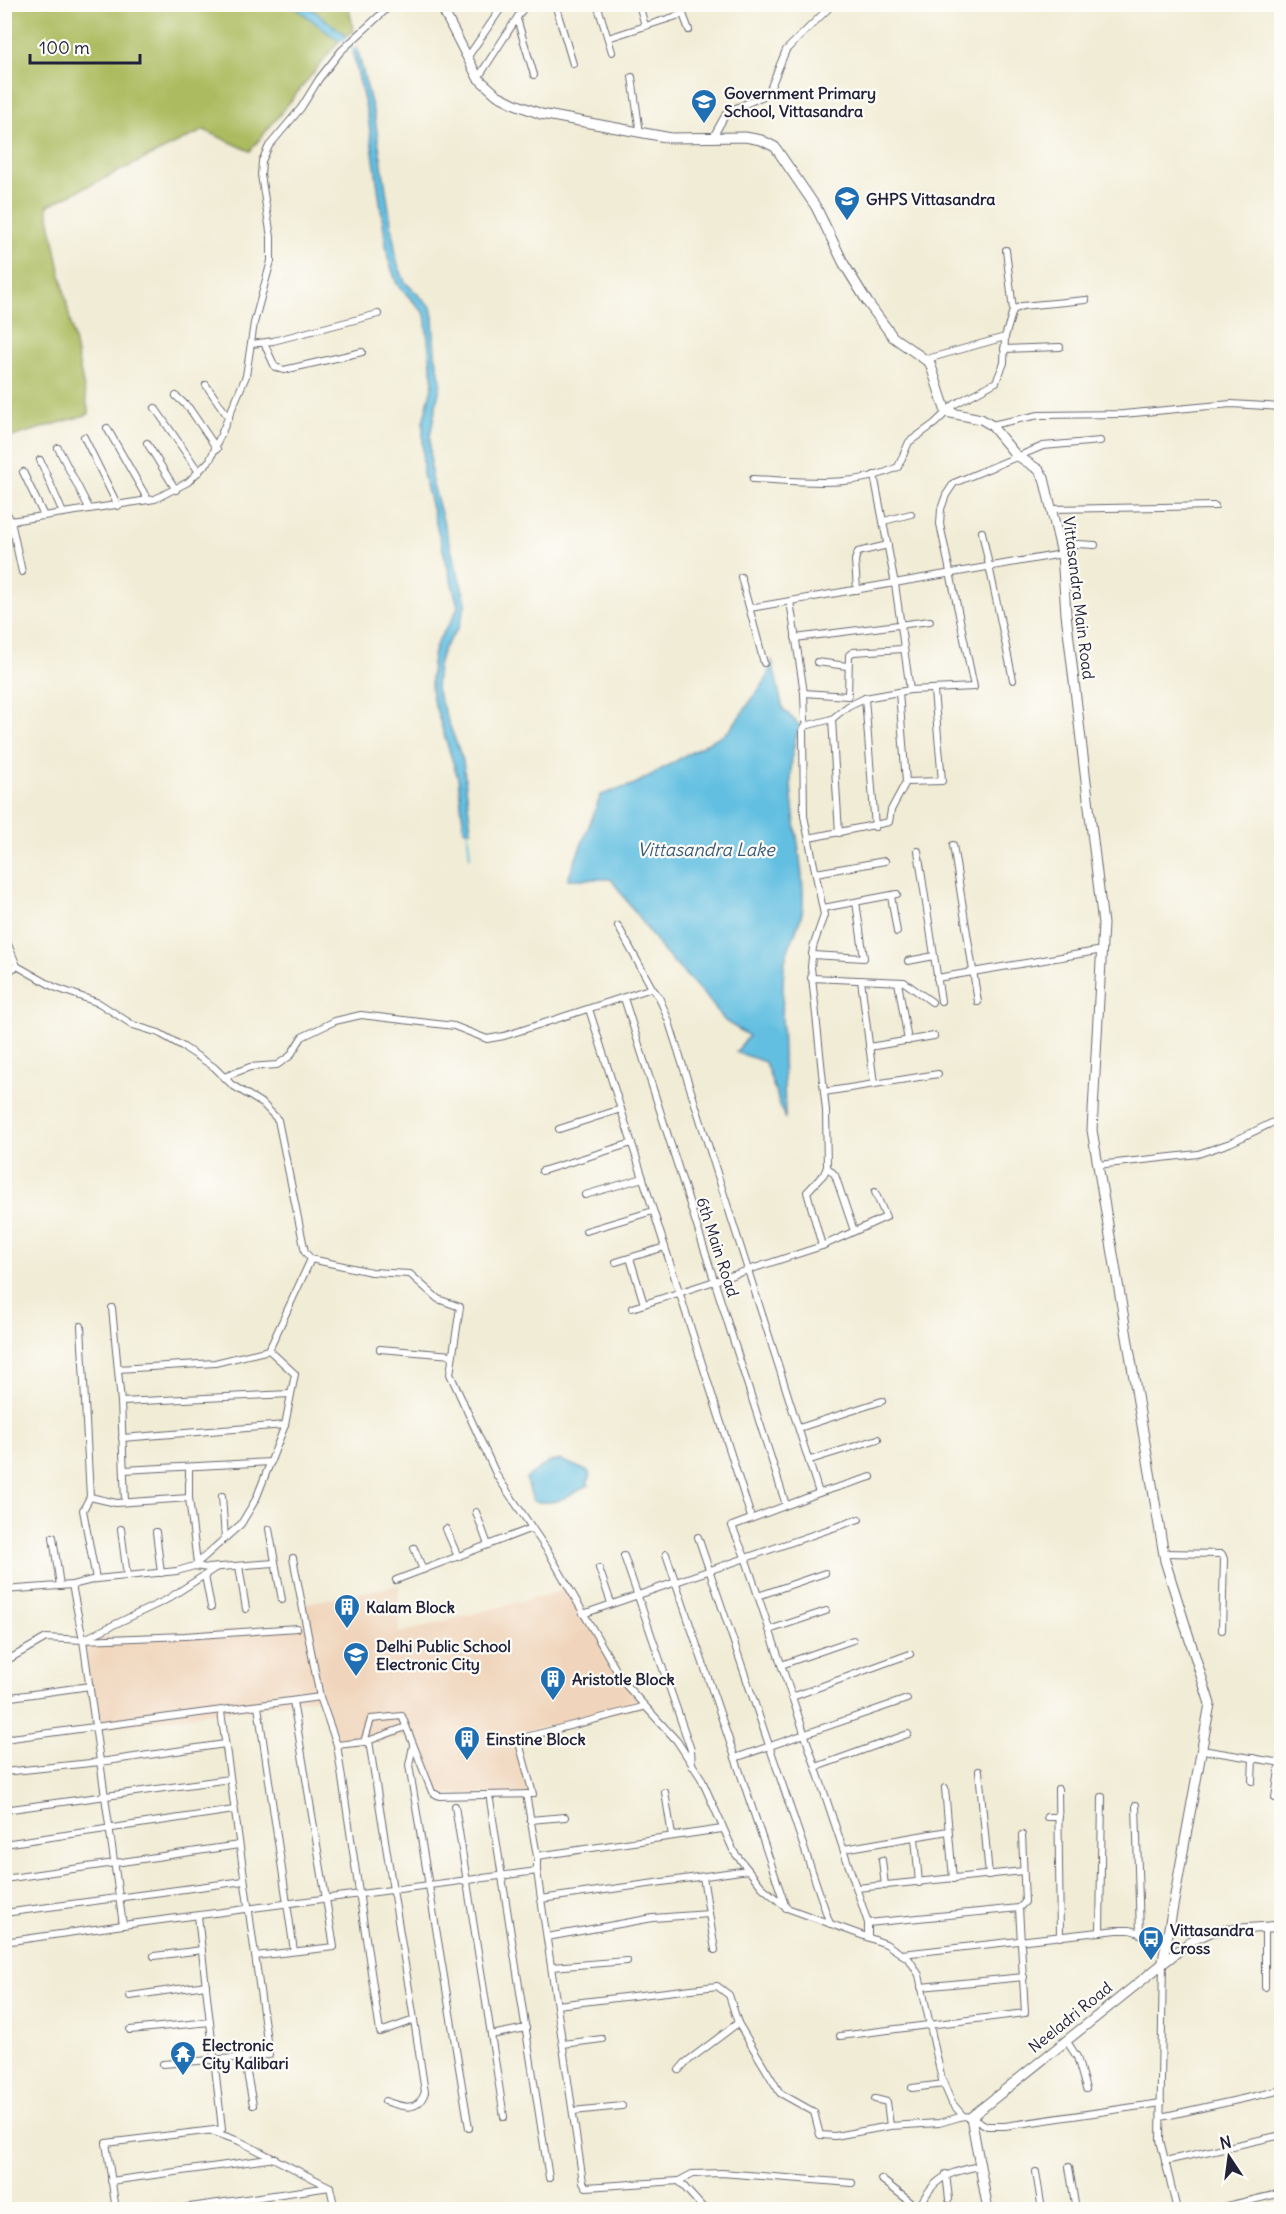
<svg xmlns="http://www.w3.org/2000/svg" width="1286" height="2214" viewBox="0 0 1286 2214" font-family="Delius,sans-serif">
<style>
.built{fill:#f0d5bc}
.green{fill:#acbb5e;stroke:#676e4c;stroke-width:1.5}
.water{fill:#63bfe1;stroke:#42708e;stroke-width:1.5}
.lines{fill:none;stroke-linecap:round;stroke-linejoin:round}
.stream{stroke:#63bfe1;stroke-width:2}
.street-casing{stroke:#6a6971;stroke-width:8}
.secondary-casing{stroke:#6a6971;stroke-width:11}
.street{stroke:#fff;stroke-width:6}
.secondary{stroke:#fff;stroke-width:9}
.labels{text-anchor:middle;stroke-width:4.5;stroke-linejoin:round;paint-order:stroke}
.poi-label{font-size:16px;font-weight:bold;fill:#22223b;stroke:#fdfcf7;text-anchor:start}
.street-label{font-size:16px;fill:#22223b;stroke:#fdfcf7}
.water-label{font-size:18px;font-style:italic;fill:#395975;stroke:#fdfcf7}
</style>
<rect width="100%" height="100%" fill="#fdfcf7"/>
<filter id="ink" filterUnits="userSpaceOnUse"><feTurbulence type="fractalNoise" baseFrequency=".0167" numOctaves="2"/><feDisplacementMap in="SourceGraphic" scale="12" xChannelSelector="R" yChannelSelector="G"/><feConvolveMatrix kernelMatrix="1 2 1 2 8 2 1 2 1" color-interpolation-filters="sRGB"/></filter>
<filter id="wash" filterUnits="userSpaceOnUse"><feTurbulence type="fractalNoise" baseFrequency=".008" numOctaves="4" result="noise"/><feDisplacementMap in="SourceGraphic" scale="24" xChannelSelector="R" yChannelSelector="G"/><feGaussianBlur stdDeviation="1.35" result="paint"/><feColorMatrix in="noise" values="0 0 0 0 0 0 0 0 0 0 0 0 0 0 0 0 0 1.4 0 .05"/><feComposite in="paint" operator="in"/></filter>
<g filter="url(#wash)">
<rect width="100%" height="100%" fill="#f1ecd5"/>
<polygon class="built" points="399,1585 399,1633 568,1589 643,1707 516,1733 533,1794 438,1794 415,1737 337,1745 320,1698 96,1729 83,1640 305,1626 302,1604"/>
<g class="green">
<polygon points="292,4 339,41 250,151 204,130 47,206 89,414 5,439 5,5"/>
<polygon points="306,5 348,5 354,31 347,36"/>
</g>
<g class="water">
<polygon points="292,5 306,5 347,36 339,41"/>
<path d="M357 48 375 119 397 262 405 282 431 307 433 318 435 354 441 381 430 436 431 478 466 602 459 627 443 649 438 665 436 689 463 761 471 830 464 829 458 778 432 696C430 681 431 657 437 643 444 629 454 621 458 606L423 474V422L433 383 425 314 397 284 388 258 368 117 353 54Z"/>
<path d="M772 661 783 709 800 726C777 781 805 845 803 903 803 925 785 946 784 968 780 1018 784 1069 785 1119L765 1062 736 1052 749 1036 725 1021 709 1000 664 952 611 879H568L601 795 635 784 729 731 766 680Z"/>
<path d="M561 1460 589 1472 590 1478 587 1482 589 1485C566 1495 560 1506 533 1501L526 1478 549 1462Z"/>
</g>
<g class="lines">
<g class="stream">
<polyline points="341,38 356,53"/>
<polyline points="467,827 470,857"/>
</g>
</g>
</g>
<g filter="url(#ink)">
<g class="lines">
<defs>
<g id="street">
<polyline points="555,4 573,64"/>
<polyline points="597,4 612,52"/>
<polyline points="639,4 645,26"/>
<polyline points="683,14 689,30"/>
<polyline points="517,19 534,75"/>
<polyline points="608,38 683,14 680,4"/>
<polyline points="467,58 504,4"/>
<polyline points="632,77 640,133"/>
<polyline points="478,78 526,4"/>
<polyline points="713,137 727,112 768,94 786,50 833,4"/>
<polyline points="1006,250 1013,310"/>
<polyline points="264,343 275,367 284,370 362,352"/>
<polyline points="252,344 273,341 378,314"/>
<polyline points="1004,349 1060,347"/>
<polyline points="927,359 1005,337 1013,310 1022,306 1086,300"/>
<polyline points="206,385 229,418"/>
<polyline points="176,396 189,408 217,449"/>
<polyline points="155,408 199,472"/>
<polyline points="991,425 1039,415 1123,414 1231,404 1282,407"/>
<polyline points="107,428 148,500"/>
<polyline points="84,437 118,506"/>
<polyline points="147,443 176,490"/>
<polyline points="58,448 89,508"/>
<polyline points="40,460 63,513"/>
<polyline points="23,472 44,516"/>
<polyline points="874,475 895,584 910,690"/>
<path d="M753 479C800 481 854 489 898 467L909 442 934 424 955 404 996 382 1004 363 1005 337"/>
<polyline points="4,508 11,521 22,572"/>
<polyline points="1053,509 1215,506"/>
<polyline points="884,521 911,514"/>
<polyline points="4,522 155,499 188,482 210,460 246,376 254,323 271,261 271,237 261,175 262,161 269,146 301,108 319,79 341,51 392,4"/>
<polyline points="982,532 1013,680"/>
<polyline points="1060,543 1095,545"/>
<polyline points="741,577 764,663"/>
<polyline points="857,590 855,560 858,552 888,545"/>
<polyline points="790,601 804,693 805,720"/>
<polyline points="750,608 1062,554"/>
<polyline points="1281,616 1282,616"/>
<polyline points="795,638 930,621"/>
<polyline points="817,662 847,666"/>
<polyline points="804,693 848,696 849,655 853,652 903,649"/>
<polyline points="865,698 875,827"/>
<polyline points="832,719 839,833"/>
<polyline points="906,782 942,781 934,691"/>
<polyline points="809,838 889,822 891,810 906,782 899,692"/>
<polyline points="953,845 978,1002"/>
<polyline points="918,851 941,1001"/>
<polyline points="816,873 885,861"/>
<polyline points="891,896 897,932"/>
<polyline points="823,908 897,894"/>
<polyline points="618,926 652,988"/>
<polyline points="4,935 17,966 54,987 99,1003 133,1025 159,1033 182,1046 214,1067 232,1085 263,1104 278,1120 305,1252 311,1259 371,1272 410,1274 438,1299 460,1307 450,1374 497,1476 549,1553 623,1682 677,1741 701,1778 734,1852 762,1887 787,1908 886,1944 909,1959 919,1975 942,2080 952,2103 963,2116"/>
<polyline points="812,955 864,958 856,902"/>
<polyline points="908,961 934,956"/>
<polyline points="4,974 17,966"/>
<polyline points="811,978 904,982 932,1002"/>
<polyline points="937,978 1103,950"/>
<polyline points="861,980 874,1084"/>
<polyline points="898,982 908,1041"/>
<polyline points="624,998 786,1505"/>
<polyline points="589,1009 751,1517"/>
<polyline points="869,1047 934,1036"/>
<polyline points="224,1077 250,1067 277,1065 290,1056 302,1037 335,1021 361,1015 454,1026 487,1039 504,1036 652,988 659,997 668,1019 819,1493"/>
<polyline points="824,1092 938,1074"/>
<polyline points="559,1129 621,1109"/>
<polyline points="1098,1165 1198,1154 1230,1143 1282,1118"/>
<polyline points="827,1167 835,1175 854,1231"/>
<polyline points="542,1171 632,1143"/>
<polyline points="585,1195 643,1178"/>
<polyline points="586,1231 653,1211"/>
<polyline points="822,1246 807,1192 824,1174 827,1167 826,1111 811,967 813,947 824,915 804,816 803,730 805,726 832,719 848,706 865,698 910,690 974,687 940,524 941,509 946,495 954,483 1043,446 1100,441"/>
<polyline points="630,1258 644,1304"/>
<polyline points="616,1262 665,1247"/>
<polyline points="112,1308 121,1402 125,1502"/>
<polyline points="632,1308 822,1246 886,1217 875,1192"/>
<polyline points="81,1326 90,1497 83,1510 96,1579"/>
<polyline points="380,1349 452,1355"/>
<polyline points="118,1369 215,1363 269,1350 311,1259"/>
<polyline points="121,1402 291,1394"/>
<polyline points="799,1428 882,1401"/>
<polyline points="122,1438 285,1425"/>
<polyline points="810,1460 878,1439"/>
<polyline points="189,1467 189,1498 197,1563"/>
<polyline points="124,1470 271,1462"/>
<polyline points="222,1496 225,1538"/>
<polyline points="90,1497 116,1503 189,1498"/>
<polyline points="476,1512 488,1545"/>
<polyline points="121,1529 127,1576"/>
<polyline points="269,1529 282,1600"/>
<polyline points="446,1529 458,1557"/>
<polyline points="156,1532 161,1573"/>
<polyline points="53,1537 60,1586"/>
<polyline points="698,1537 830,1924"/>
<polyline points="414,1548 423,1570"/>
<polyline points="1163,1553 1222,1554 1224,1559 1222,1630"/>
<polyline points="666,1554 786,1908"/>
<polyline points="624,1556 691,1750 692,1766"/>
<polyline points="293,1558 320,1697"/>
<polyline points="194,1566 208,1568 274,1563"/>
<polyline points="239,1566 246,1609"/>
<polyline points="599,1568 611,1603"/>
<polyline points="205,1576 211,1607"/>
<polyline points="396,1580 532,1528"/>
<polyline points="72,1585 83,1640 123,1925 537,1871 541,1899 748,1870"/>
<polyline points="4,1590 72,1585 96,1579 177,1571 194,1566 241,1524 256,1499 285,1425 295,1374 269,1350"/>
<polyline points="758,1596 825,1573"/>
<polyline points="583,1614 859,1519"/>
<polyline points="769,1630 826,1611"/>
<polyline points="86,1638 166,1600 217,1567"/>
<polyline points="4,1662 46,1638 83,1640 185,1636 297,1628"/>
<polyline points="781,1665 853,1640"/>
<polyline points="792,1697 910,1654"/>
<polyline points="4,1698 90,1686"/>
<polyline points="258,1706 294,1951"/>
<polyline points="4,1739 320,1697 337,1745 364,1742 371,1719 402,1716 432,1792 439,1796 533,1794 518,1739 643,1707"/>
<polyline points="365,1742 406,1727"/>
<polyline points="337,1745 380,2032 414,2020 369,1741"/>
<polyline points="413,1746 409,1765 469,2128"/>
<polyline points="1202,1750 1282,1763"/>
<polyline points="735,1758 907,1699"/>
<polyline points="816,1767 908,1734"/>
<polyline points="979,1771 989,1875"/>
<polyline points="4,1772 100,1762 225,1744"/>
<polyline points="1252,1781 1253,1758"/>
<polyline points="945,1788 953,1879"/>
<polyline points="1058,1789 1060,1937"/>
<polyline points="665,1792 672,1836"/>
<polyline points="526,1794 537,1856 537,1871"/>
<polyline points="1275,1798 1280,1763"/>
<polyline points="490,1800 549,2178"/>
<polyline points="1136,1805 1140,1934"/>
<polyline points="455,1806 504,2117"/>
<polyline points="4,1810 230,1779"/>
<polyline points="1047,1817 1059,1817"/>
<polyline points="530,1820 565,1817"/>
<polyline points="915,1838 919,1883"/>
<polyline points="4,1844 234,1810"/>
<polyline points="844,1849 948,1831"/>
<polyline points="537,1856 722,1829"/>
<polyline points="882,1860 885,1886"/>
<polyline points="703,1877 715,1950"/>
<polyline points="4,1879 239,1845"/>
<polyline points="857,1888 1023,1871"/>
<polyline points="541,1899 583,2182 586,2187 679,2181 692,2174 721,2173 852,2183"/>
<polyline points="1019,1908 1025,1902 1022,1835"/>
<polyline points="4,1913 244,1881"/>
<polyline points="1265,1927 1265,1987"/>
<polyline points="1100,1932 1102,1797"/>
<polyline points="868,1936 868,1923 745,1557 732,1526 819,1493 871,1477"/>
<polyline points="547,1937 653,1918 709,1914"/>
<polyline points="4,1942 123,1925"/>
<polyline points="902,1954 1117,1930 1130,1930 1167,1941"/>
<polyline points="154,1956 202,1950"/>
<polyline points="255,1956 334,1947 293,1701"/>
<polyline points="1163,1962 1160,2140 1177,2210"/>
<polyline points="552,1967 627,1961"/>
<polyline points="921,1987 1024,1977"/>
<polyline points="130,1996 206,1985"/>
<polyline points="557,2005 717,1986 729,1995 738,2023 780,2093 814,2112 820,2135 835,2136 890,2126 939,2123 963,2116 971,2117 987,2126 1005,2126 1161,2103"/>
<polyline points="130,2030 210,2022"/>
<polyline points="491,2035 526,2028"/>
<polyline points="840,2036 1025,2013 1019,1908 868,1923"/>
<polyline points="1066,2040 1077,2057 1086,2089"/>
<polyline points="563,2044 602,2039"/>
<polyline points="244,2057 253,2105"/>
<polyline points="163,2064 269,2055 221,1712"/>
<polyline points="679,2070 685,2063 738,2023"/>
<polyline points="912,2088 944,2084"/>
<polyline points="875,2099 887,2102 890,2126"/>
<path d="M385 2101C402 2107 418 2113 425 2092L414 2020"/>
<polyline points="573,2111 622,2106"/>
<polyline points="1161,2117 1278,2091"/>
<polyline points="211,2131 239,2141 330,2187 335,2210"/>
<polyline points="1165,2161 1282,2135"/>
<polyline points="1069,2167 1076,2210"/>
<polyline points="1036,2172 1042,2210"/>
<polyline points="946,2174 949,2199"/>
<polyline points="881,2179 918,2208"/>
<polyline points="111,2181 275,2158"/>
<polyline points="679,2181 705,2210"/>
<polyline points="116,2210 106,2143 222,2129 198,1916"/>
<polyline points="169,2210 330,2187"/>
<polyline points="714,2210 737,2210"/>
<path d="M918 2210C932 2178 948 2172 980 2166"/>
<polyline points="1210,2210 1282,2193"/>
</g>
<g id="secondary">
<polyline points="440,4 478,78 497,95 515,104 541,114 671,138 745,137 761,140 775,147 816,207 844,264 868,303 893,337 930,363 946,412 981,419 991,425 1015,454 1039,470 1044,478 1062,554 1066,614 1103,924 1092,1130 1165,1561 1210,1704 1163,1961"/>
<polyline points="988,2210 971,2117 1191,1941 1213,1931 1282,1926"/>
</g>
</defs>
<use href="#street" class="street-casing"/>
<use href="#secondary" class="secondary-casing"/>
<use href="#street" class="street"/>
<use href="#secondary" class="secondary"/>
</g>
</g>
<defs>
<symbol id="school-pin" viewBox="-11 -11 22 30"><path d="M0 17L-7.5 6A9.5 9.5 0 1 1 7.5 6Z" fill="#1f6fb2" stroke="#fdfcf7"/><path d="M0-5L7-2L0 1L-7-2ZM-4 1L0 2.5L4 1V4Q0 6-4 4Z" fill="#fff"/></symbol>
<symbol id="building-pin" viewBox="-11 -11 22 30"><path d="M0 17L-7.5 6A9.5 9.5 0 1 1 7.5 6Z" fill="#1f6fb2" stroke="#fdfcf7"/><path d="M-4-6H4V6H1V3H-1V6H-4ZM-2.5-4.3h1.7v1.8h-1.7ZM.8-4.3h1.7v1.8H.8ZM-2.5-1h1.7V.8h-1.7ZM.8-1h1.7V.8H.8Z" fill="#fff"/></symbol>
<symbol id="bus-pin" viewBox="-11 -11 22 30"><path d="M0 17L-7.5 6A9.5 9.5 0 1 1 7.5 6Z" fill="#1f6fb2" stroke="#fdfcf7"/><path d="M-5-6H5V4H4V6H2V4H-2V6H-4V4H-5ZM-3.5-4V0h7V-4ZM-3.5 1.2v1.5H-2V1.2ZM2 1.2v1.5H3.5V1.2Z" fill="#fff"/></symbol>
<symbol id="temple-pin" viewBox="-11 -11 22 30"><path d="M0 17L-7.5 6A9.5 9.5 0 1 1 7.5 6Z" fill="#1f6fb2" stroke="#fdfcf7"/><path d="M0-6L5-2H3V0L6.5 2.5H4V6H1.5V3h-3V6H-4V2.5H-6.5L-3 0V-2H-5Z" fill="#fff"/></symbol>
</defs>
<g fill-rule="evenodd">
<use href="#school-pin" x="689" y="87" width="30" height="40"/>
<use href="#school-pin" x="832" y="184" width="30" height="40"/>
<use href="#building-pin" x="332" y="1592" width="30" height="40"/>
<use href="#school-pin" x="341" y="1640" width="30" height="40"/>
<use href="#building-pin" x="538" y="1664" width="30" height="40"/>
<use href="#building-pin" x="452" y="1724" width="30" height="40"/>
<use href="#bus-pin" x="1136" y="1924" width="30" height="40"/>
<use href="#temple-pin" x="168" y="2039" width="30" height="40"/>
</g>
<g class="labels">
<g class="poi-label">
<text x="724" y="99">Government Primary<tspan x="724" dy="18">School, Vittasandra</tspan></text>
<text x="866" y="205">GHPS Vittasandra</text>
<text x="366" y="1613">Kalam Block</text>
<text x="376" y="1652">Delhi Public School<tspan x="376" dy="18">Electronic City</tspan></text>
<text x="572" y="1685">Aristotle Block</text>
<text x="486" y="1745">Einstine Block</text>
<text x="1170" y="1936">Vittasandra<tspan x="1170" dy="18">Cross</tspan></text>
<text x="202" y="2051">Electronic<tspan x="202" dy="18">City Kalibari</tspan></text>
</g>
<g class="street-label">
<text transform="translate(1079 598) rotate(83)" y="6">Vittasandra Main Road</text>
<text transform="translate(718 1247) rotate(72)" y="6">6th Main Road</text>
<text transform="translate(1070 2017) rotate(-39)" y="6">Neeladri Road</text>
</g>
<g class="water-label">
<text x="706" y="856">Vittasandra Lake</text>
</g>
</g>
<rect width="1286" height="2214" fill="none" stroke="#fdfcf7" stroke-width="24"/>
<g transform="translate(1229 2157) rotate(347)" stroke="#fdfcf7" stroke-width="4.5" paint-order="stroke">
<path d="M0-4.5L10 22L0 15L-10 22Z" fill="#22223b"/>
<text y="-9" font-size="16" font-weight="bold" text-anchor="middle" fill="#22223b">N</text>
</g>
<path d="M30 54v9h110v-9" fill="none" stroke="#22223b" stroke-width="3"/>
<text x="39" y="54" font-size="18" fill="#22223b" stroke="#fdfcf7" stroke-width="4.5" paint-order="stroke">100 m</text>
</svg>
